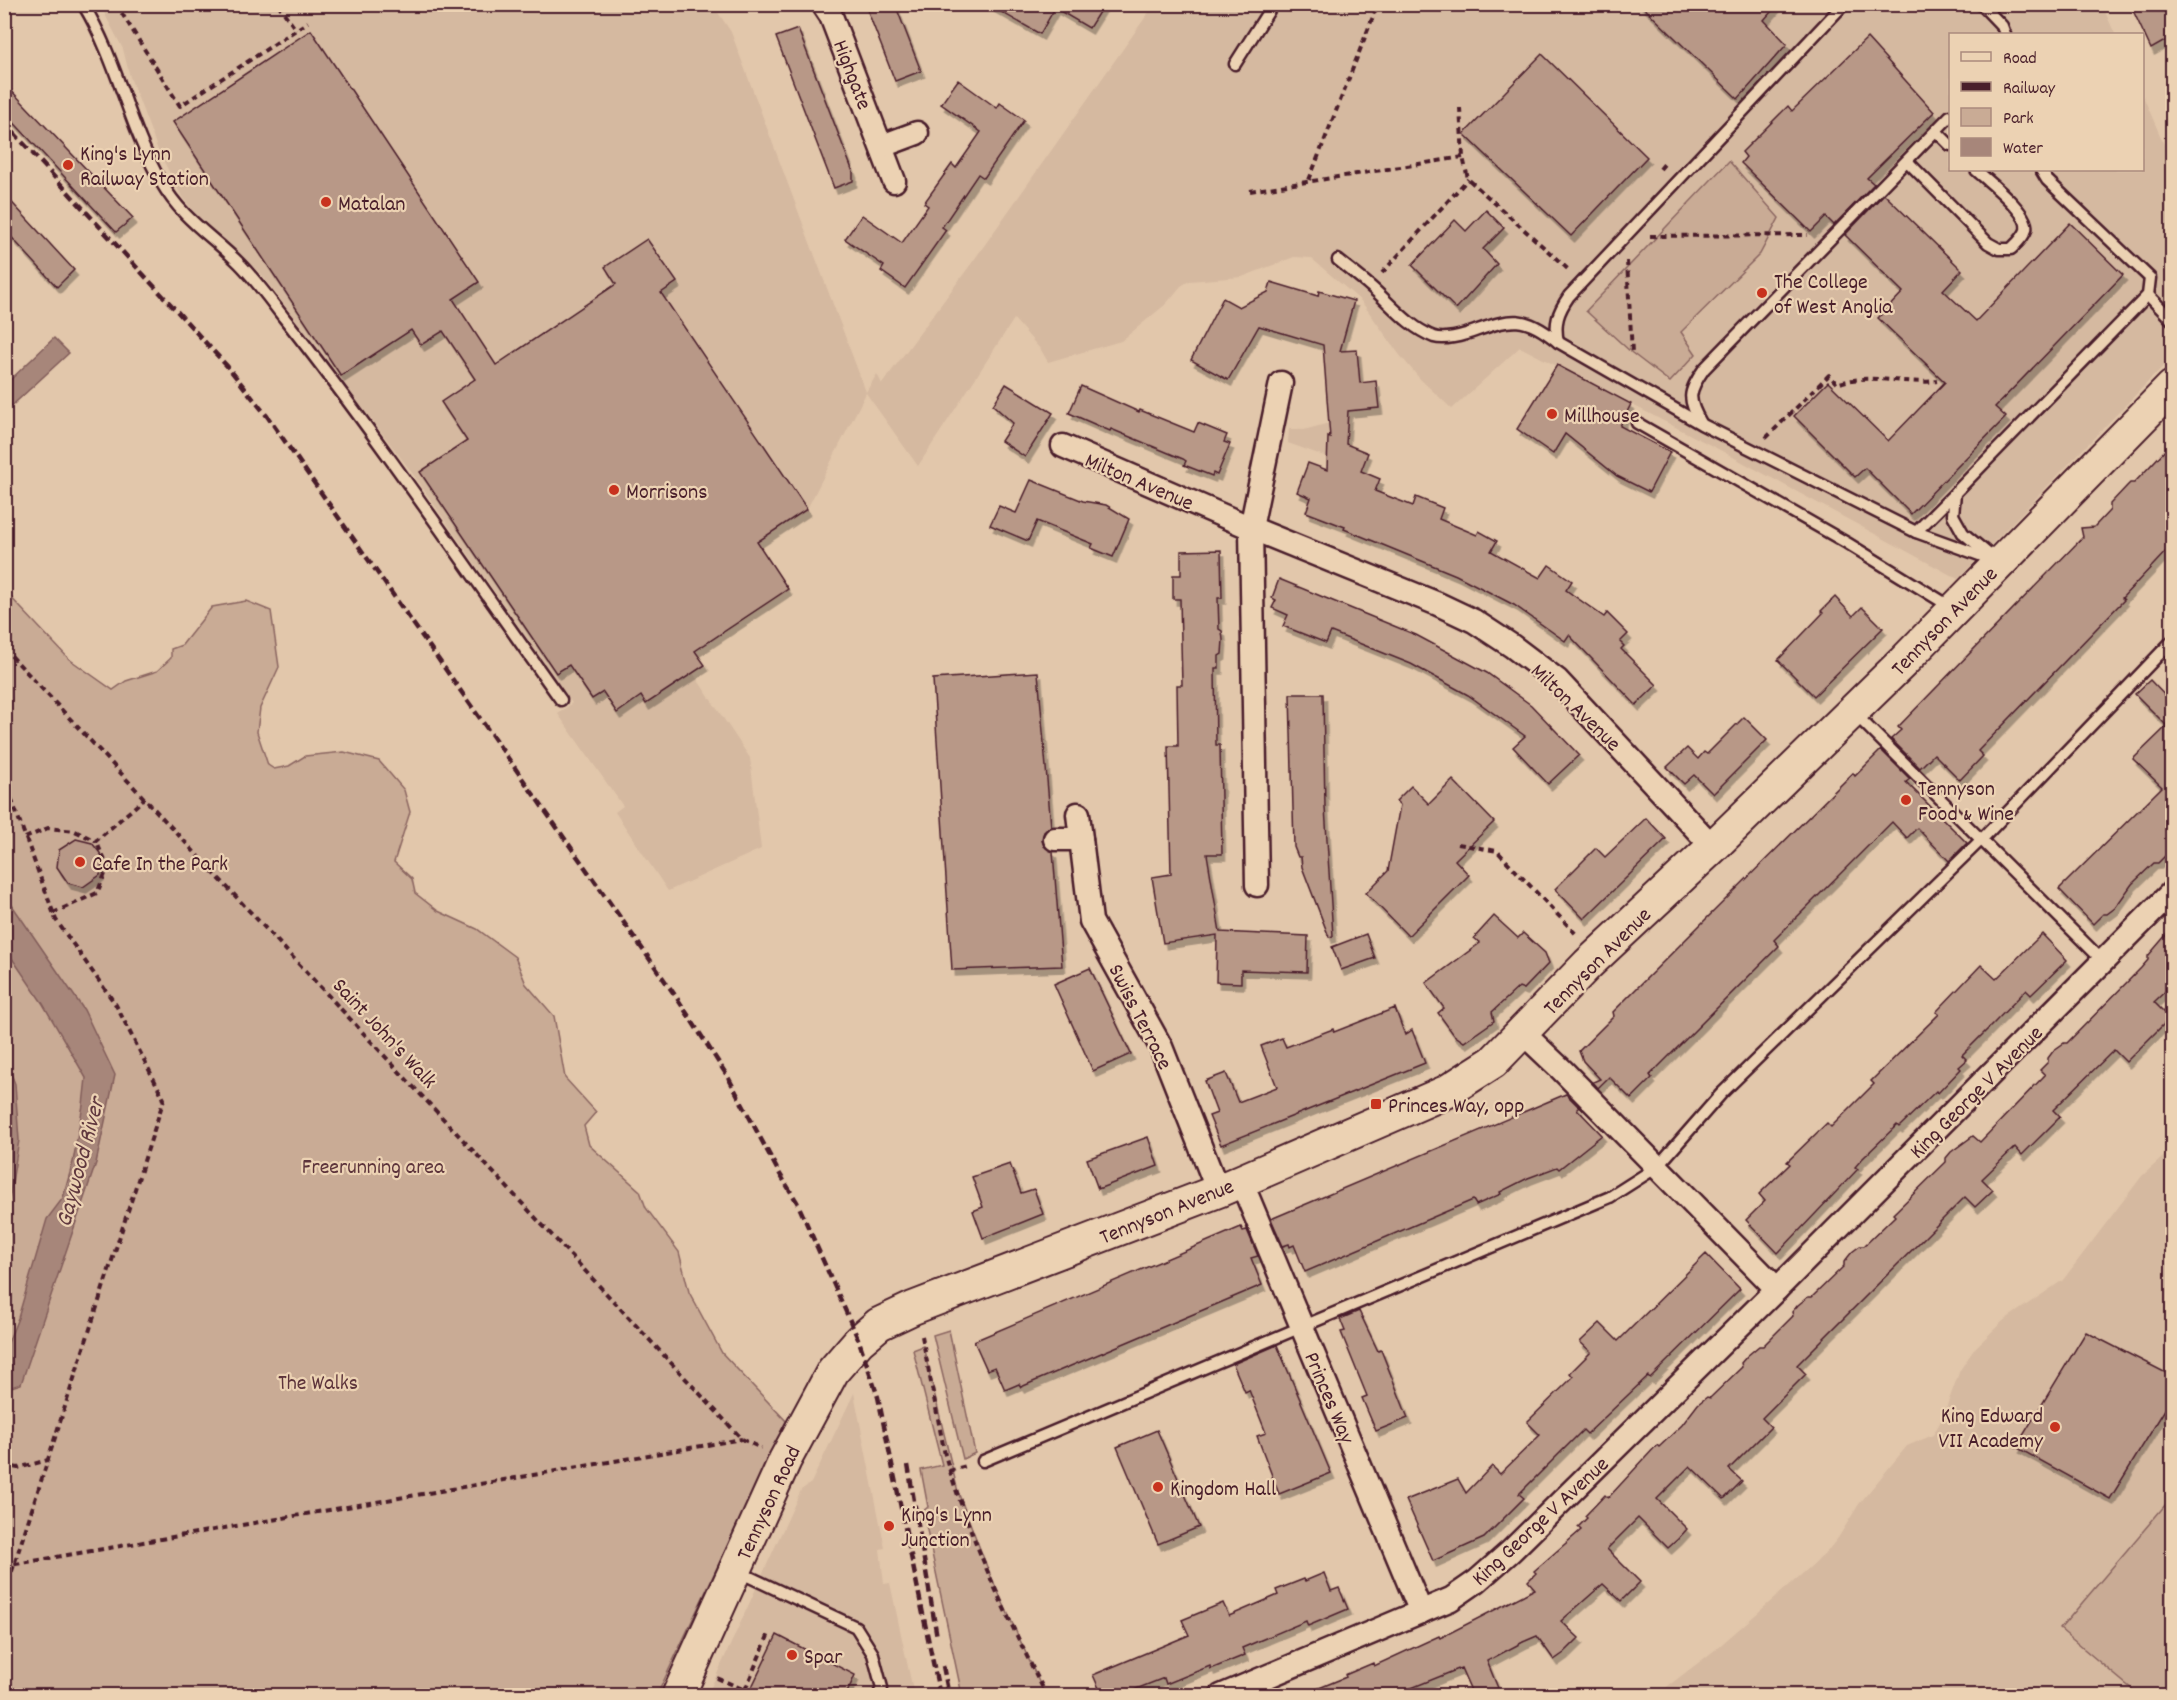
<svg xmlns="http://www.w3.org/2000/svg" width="2177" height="1700" viewBox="0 0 2177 1700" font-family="Dekko,sans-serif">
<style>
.built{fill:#d5b9a0}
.green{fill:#c9ab95;stroke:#8a6560;stroke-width:1.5}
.water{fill:#a7867a;stroke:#825d5a;stroke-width:1.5}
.building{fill:#b89887;stroke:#4a1f2b;stroke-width:1.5;filter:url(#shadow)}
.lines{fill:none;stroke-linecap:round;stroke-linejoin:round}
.lane-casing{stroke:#4a1f2b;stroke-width:15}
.street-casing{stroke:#4a1f2b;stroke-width:27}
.secondary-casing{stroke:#4a1f2b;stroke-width:36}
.path{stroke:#4a1f2b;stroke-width:4;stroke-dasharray:6 4.5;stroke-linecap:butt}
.lane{stroke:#ecd2b3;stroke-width:10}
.street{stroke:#ecd2b3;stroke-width:22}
.secondary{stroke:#ecd2b3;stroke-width:32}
.rail{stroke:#4a1f2b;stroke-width:4.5;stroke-dasharray:9 4.5;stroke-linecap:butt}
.poi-dot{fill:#c8321e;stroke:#ecd2b3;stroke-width:2}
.labels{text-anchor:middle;stroke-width:4.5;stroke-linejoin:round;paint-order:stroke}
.street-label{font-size:22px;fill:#4a1f2b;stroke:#ecd2b3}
.poi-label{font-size:22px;fill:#4a1f2b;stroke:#ecd2b3;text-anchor:start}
.park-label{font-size:22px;fill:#5d343b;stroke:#ecd2b3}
.water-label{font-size:24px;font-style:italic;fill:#61393f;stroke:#ecd2b3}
</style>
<defs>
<filter id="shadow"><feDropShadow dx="3.5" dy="6" stdDeviation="0" flood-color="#0004"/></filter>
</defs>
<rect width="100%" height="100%" fill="#e2c7ab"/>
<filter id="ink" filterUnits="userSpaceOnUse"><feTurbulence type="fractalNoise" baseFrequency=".0167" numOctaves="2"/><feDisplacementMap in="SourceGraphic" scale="12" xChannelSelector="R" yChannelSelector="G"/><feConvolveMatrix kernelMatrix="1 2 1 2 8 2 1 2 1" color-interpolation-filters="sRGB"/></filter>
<g filter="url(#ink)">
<g class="built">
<polygon points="100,5 713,5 731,32 866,392 877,374 882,384 974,260 1154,5 2102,5 2115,34 1950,34 1950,170 2142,170 2143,96 2172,163 2172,357 1958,579 1720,450 1520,347 1452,409 1420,379 1399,354 1361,301 1311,258 1294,257 1242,277 1189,281 1181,286 1166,304 1121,341 1048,362 1041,350 1014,319 918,466 866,393 807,509 757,542 788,589 696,651 705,665 693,673 750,758 761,849 668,891 615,812 623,806 558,714 572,703 410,470 261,274 196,214 182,197 158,150 130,77 123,49"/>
<polygon points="1329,423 1327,457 1288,443 1289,429 1304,430"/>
<polygon points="2172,1149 2172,1695 1655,1696 1715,1650 1825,1554 1838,1538 1859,1504 1907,1446 1933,1435 1942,1419 1960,1370 1975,1348 2003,1321 2063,1280 2142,1176"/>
<polygon points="854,1393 885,1548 880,1549 884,1584 890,1583 914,1695 707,1696 801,1490 811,1483"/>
</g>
<g class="green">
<polygon points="1729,161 1779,218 1760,254 1681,332 1696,354 1670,382 1632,353 1586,311"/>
<polygon points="4,590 69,659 113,690 126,681 157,671 171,658 171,649 182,645 212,607 246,601 271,611 279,667 260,708 257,732 268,765 274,769 289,766 305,756 344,752 379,761 404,790 410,812 394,862 412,879 415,893 438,911 477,929 515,957 526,984 554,1016 565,1078 596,1112 584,1126 589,1145 640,1191 646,1208 679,1252 689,1292 722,1353 786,1421 657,1695 5,1695"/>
<polygon points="949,1330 975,1453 963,1459 933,1335"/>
<polygon points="923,1346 958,1492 989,1572 1045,1695 962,1695 923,1511 928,1507 921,1470 942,1465 913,1350"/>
<polygon points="2172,1497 2172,1695 2139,1695 2060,1629"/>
</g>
<g class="water">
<polygon points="54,338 69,353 5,412 5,385"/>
<polygon points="5,895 84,1010 115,1075 96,1163 21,1384 5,1389 5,1350 18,1318 47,1219 63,1198 73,1162 83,1105 86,1078 43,1004 5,948"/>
<polygon points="5,1058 15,1084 19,1140 5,1225"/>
</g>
<g class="building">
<polygon points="865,4 895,4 921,71 895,81"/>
<polygon points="987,4 1104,4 1089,28 1055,8 1040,34"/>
<polygon points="1640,4 1778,4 1764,20 1787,44 1738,99"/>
<polygon points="2130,4 2172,4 2172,37 2151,49"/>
<polygon points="798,29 853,172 853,181 834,188 776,37"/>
<polygon points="311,30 479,282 453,299 496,365 616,284 605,267 647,239 677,282 661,293 807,509 757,542 788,589 695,651 705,665 646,704 641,696 617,713 603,692 592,699 569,665 556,673 420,472 467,441 441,402 475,379 443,331 421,345 411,330 341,376 173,122"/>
<polygon points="1867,38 1934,112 1867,178 1874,184 1834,225 1826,217 1811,232 1741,163 1746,157 1742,152 1788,106 1792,111"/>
<polygon points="1542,54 1647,157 1571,236 1464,134"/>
<polygon points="958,80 997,108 1000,103 1024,120 984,178 978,174 942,227 946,230 905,288 881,271 884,266 845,239 862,215 902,243 928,206 924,203 952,164 956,168 981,132 941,104"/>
<polygon points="4,83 133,218 116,232 4,112"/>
<polygon points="4,194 74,270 57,287 4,229"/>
<polygon points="1884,194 1962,270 1943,290 1976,321 2070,223 2123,275 1995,407 2006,417 1911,514 1865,468 1855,477 1794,416 1828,382 1888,441 1945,382 1878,318 1903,292 1845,235"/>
<polygon points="1486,210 1504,228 1483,249 1497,264 1456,309 1412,265 1455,220 1466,231"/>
<polygon points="1271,282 1318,296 1319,291 1354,301 1340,351 1357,350 1360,383 1376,381 1379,408 1348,411 1346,444 1368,453 1361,471 1380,479 1375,491 1413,506 1416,497 1443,508 1439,519 1477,535 1479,531 1497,541 1491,551 1540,578 1549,565 1572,581 1566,590 1604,617 1607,613 1628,634 1620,642 1624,646 1621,649 1657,685 1636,705 1569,635 1565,641 1514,605 1456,575 1344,529 1345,527 1306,512 1311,498 1297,492 1308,463 1327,470 1328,437 1330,438 1323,345 1259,326 1228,380 1191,360 1223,298 1239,307 1268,292"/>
<polygon points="1557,365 1631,404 1620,426 1670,452 1649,492 1617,476 1565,434 1553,454 1517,429"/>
<polygon points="1006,384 1053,413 1025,457 1001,441 1013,423 993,405"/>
<polygon points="1081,386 1139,412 1140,410 1194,432 1198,423 1227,435 1224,442 1230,444 1217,475 1213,473 1212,476 1184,465 1186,461 1183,459 1111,429 1110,431 1069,413"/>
<polygon points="2172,443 2172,545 2122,598 2124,600 1978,751 1983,756 1960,780 1934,754 1920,768 1891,739 1901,730 1898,727 2083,537 2081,528 2094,527 2110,510 2110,504 2127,486 2130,483 2134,483"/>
<polygon points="1031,480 1083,501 1106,505 1129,519 1113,557 1091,548 1093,544 1037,521 1028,541 990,525 999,506 1016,513"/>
<polygon points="1221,550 1222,598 1218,598 1219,629 1222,631 1223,640 1222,654 1219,656 1219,668 1215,668 1216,745 1220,745 1222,854 1207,854 1220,932 1308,936 1307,972 1241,970 1241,983 1216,982 1217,935 1163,943 1152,877 1171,874 1168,746 1178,746 1177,685 1182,685 1180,599 1173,599 1173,575 1181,575 1181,551"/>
<polygon points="1279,579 1416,635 1487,673 1531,705 1579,755 1548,784 1513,747 1525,736 1468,695 1411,664 1331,632 1326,643 1283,626 1288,615 1272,608 1276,600 1272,598"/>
<polygon points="1835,597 1853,616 1862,607 1883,628 1814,696 1778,660 1823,613 1821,611"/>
<polygon points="1038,672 1051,827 1044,832 1042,840 1044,846 1053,852 1062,966 952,970 933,679"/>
<polygon points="2150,680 2172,703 2172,849 2158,863 2154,863 2132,884 2115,908 2107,914 2103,914 2093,924 2059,889 2162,787 2133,759 2167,726 2135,694"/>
<polygon points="1290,694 1323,694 1325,807 1333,936 1329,937 1302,867 1301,857 1298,857 1294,847"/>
<polygon points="1744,717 1767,740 1713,794 1694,775 1684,784 1667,767 1687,748 1698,759 1704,752 1707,754"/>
<polygon points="1881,750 1910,779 1906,782 1967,843 1949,861 1917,828 1907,838 1892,822 1774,940 1779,946 1650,1075 1652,1078 1631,1099 1609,1077 1598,1088 1593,1082 1600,1079 1583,1061 1579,1051 1614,1016 1613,1012 1708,917 1853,773 1855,776"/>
<polygon points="1453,780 1494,822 1455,860 1469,875 1408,936 1366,893 1388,871 1400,805 1396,801 1411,786 1429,804"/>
<polygon points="1646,818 1666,839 1584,919 1555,889 1596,848 1605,857"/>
<polygon points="76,839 92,843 103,857 100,875 83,887 68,883 57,867 59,850"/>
<polygon points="1494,916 1518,938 1523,933 1545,953 1549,963 1524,989 1519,987 1492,1012 1494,1021 1464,1042 1454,1035 1438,1013 1444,1008 1426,983 1480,943 1474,938"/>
<polygon points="2172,928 2172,985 2154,1002 2170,1018 2126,1062 2114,1050 2053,1110 2060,1117 2022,1155 2015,1147 1982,1179 1993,1190 1975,1207 1965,1197 1797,1365 1806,1374 1762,1418 1771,1427 1729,1469 1742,1481 1724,1499 1690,1466 1657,1499 1687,1529 1678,1539 1668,1548 1638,1518 1607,1549 1640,1582 1621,1601 1603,1584 1561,1621 1579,1638 1564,1653 1554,1660 1537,1636 1523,1642 1487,1661 1498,1688 1479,1695 1473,1695 1461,1668 1394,1695 1302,1695 1346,1677 1345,1675 1373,1663 1374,1666 1439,1636 1440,1638 1535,1589 1528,1581 1536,1573 1534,1571 1581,1530 1578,1527 1587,1518 1585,1516 1605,1495 1608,1498 1657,1445 1659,1447 1682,1425 1698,1404 1707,1397 1710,1398 1742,1367 1741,1363 1747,1356 1759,1346 1763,1346 1793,1316 1792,1312 1798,1305 1808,1297 1812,1297 1844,1266 1844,1262 1852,1252 1860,1246 1864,1246 1895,1216 1893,1214 1946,1162 1946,1158 1951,1152 1973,1136 1980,1142 2045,1075 2040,1070 2048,1062 2048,1058 2054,1050 2064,1043 2067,1043 2141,968 2148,960 2148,956"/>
<polygon points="1366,934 1375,958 1341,970 1332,947"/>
<polygon points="2042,934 2067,960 2031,995 2026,990 1994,1023 1962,1055 1967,1060 1959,1067 1961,1069 1938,1093 1936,1091 1899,1127 1897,1125 1862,1159 1855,1167 1858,1169 1778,1253 1746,1220 1765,1201 1759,1194 1790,1164 1787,1162 1827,1123 1831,1127 1874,1084 1871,1081 1939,1014 1936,1012 1981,965 1996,979"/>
<polygon points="1090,968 1131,1054 1093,1071 1054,984"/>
<polygon points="1395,1008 1405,1035 1412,1030 1425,1063 1221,1145 1209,1116 1217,1113 1205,1081 1226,1073 1238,1102 1277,1087 1261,1046 1282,1038 1286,1047 1333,1029 1334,1032"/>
<polygon points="1566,1094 1579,1107 1577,1109 1602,1135 1559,1169 1557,1167 1528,1178 1500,1192 1501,1194 1476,1205 1473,1200 1305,1272 1294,1245 1290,1247 1289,1244 1283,1246 1271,1219"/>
<polygon points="1148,1137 1158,1166 1098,1189 1087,1159"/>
<polygon points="1010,1164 1021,1193 1034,1189 1043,1214 983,1238 973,1211 983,1207 972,1177"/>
<polygon points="1241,1227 1243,1231 1247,1230 1258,1256 1251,1258 1262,1285 1021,1387 1019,1384 1005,1390 995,1367 987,1370 974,1341"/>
<polygon points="1706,1254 1740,1289 1650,1378 1648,1376 1587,1434 1583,1430 1519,1494 1524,1498 1484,1538 1433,1561 1406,1500 1458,1479 1466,1493 1492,1466 1500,1474 1540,1435 1527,1422 1573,1377 1570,1373 1591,1352 1580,1342 1600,1323 1618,1341"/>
<polygon points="1359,1311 1378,1351 1381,1350 1408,1418 1376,1431 1362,1398 1367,1396 1341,1332 1345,1331 1340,1319"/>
<polygon points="2086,1332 2172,1376 2172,1398 2110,1499 2016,1447"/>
<polygon points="1277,1345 1331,1473 1279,1494 1257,1436 1266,1433 1249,1390 1245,1392 1233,1364"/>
<polygon points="1157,1430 1199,1527 1158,1544 1117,1447"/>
<polygon points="1324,1573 1331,1591 1339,1588 1348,1609 1308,1626 1306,1621 1242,1648 1245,1655 1211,1669 1210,1666 1166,1684 1164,1678 1121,1695 1102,1695 1093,1675 1189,1635 1182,1620 1223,1603 1229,1616 1278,1595 1276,1590 1304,1579 1305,1581"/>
<polygon points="777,1635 855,1675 846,1695 748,1695"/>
</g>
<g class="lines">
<defs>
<g id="lane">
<path d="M83 4C118 61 128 125 161 182 183 220 210 234 239 263 256 280 270 300 285 319 382 442 470 573 561 700"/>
<polyline points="1981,4 2002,26 2005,34"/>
<polyline points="1235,64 1273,4"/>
<polyline points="1936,131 1950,145"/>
<path d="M1908 162 1988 243 1999 249H2011C2016 244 2024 237 2026 230 2031 214 1988 181 1976 170"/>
<path d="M1338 260C1349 269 1360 277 1370 286 1390 303 1408 327 1434 337 1444 340 1456 337 1466 334 1508 320 1521 311 1558 342L1701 424 1916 532 1996 561"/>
<polyline points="2148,295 2172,320"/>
<path d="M1558 342C1554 323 1558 312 1569 296L1844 4"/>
<polyline points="1637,423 1847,543 1951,607"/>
<path d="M1701 423C1687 399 1688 392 1704 369L1950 116"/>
<polyline points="1916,532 1955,493"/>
<polyline points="1992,557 1963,533 1953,515 1955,493 2148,295 2150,278 2047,180 2041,170"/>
<polyline points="1854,713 2104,962"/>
<polyline points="983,1461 1610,1197 1657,1167 1721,1094 1982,839 2172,641"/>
<polyline points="737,1571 856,1627 873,1654 882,1688 878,1696"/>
</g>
<g id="street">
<polyline points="823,4 831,16 894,181"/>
<polyline points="882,146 917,133"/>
<polyline points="1063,446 1251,528 1438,604 1474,621 1512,646 1557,680 1713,847"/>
<polyline points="1078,814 1091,921 1161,1047 1218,1191"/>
<polyline points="1055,839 1081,839"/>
<polyline points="1257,885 1251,528 1281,383"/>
<polyline points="1523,1033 1562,1070 1777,1289"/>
<polyline points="1241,1181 1421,1612"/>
<polyline points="1221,1696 1451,1599 1477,1581 1511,1551 1777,1289 2172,892"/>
</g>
<polyline id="secondary" points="678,1696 785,1460 833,1371 859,1341 879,1324 913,1308 1218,1191 1446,1092 1493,1062 1588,964 1713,847 1903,662 2172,387"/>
</defs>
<use href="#lane" class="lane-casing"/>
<use href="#street" class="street-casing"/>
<use href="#secondary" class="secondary-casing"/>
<g class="path">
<polyline points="116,4 180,106 308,22"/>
<polyline points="278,4 296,30"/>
<polyline points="1460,108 1463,157 1468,179 1570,271"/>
<polyline points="1660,169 1665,163"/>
<polyline points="1309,180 1378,4"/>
<polyline points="1250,191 1463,157"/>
<polyline points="1650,236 1808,235"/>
<polyline points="1627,261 1632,353"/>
<polyline points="1382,273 1468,179"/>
<path d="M1766 438 1829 375 1837 384C1869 372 1903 385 1937 381"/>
<polyline points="4,648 742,1439 761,1448"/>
<polyline points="4,779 56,920 116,1005 164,1099 4,1596"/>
<polyline points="25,838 48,828 75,831 96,841 145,798"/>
<polyline points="1458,844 1497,851 1577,935"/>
<polyline points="53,913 97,893 108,867 96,841"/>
<path d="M922 1336 945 1455C970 1539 1007 1618 1047 1696"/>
<polyline points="4,1465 18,1468 48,1460"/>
<polyline points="949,1471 966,1466"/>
<polyline points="4,1566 742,1439"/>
<polyline points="717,1678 745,1690 770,1631"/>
</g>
<use href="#lane" class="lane"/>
<use href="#street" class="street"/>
<use href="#secondary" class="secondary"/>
<g class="rail">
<polyline points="4,122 227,366 267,416 677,998 728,1077 778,1171 797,1202 859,1341 878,1397 940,1696"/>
<polyline points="908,1465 937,1637"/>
<polyline points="943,1666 949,1696"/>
</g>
</g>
</g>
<g class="poi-dot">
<circle cx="68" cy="165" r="6"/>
<circle cx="326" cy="202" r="6"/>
<circle cx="1762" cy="293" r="6"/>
<circle cx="1552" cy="414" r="6"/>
<circle cx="614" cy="490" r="6"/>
<circle cx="1906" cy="800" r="6"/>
<circle cx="80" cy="862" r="6"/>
<rect x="1370" y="1098" width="12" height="12" rx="3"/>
<circle cx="2055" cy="1427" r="6"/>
<circle cx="1158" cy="1487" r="6"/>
<circle cx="889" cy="1526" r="6"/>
<circle cx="792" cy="1655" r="6"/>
</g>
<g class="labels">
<g class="street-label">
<text transform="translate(854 74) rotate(69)" y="8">Highgate</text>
<text transform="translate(1140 480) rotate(23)" y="8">Milton Avenue</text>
<text transform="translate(1943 620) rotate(-46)" y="8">Tennyson Avenue</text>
<text transform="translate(1577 706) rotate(44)" y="8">Milton Avenue</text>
<text transform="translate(1596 960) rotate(-45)" y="8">Tennyson Avenue</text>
<text transform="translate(1142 1016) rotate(63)" y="8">Swiss Terrace</text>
<text transform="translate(386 1032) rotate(47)" y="8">Saint John's Walk</text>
<text transform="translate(1975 1091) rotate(-45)" y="8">King George V Avenue</text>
<text transform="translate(1166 1210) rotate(-22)" y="8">Tennyson Avenue</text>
<text transform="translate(1331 1397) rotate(67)" y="8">Princes Way</text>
<text transform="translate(767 1502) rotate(-65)" y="8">Tennyson Road</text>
<text transform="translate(1539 1520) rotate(-43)" y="8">King George V Avenue</text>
</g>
<g class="poi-label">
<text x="80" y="160">King's Lynn<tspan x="80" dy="25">Railway Station</tspan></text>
<text x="338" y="210">Matalan</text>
<text x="1774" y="288">The College<tspan x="1774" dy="25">of West Anglia</tspan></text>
<text x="1564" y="422">Millhouse</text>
<text x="626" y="498">Morrisons</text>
<text x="1918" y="795">Tennyson<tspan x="1918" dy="25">Food &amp; Wine</tspan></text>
<text x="92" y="870">Cafe In the Park</text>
<text x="1388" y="1112">Princes Way, opp</text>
<text x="2043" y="1422" text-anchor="end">King Edward<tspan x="2043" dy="25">VII Academy</tspan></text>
<text x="1170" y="1495">Kingdom Hall</text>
<text x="901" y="1521">King's Lynn<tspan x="901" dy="25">Junction</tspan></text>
<text x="804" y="1663">Spar</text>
</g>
<g class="park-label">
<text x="373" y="1173">Freerunning area</text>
<text x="318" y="1389">The Walks</text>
</g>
<g class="water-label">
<text transform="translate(79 1162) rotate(-75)" y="8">Gaywood River</text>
</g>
</g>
<rect width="2177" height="1700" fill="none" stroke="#ecd2b3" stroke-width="24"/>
<rect x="12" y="12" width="2153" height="1676" fill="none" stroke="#4a1f2b" stroke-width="2" filter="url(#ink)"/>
<rect x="1949" y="33" width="195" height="138" fill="#ecd2b3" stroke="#ab8a7d" stroke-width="1.5"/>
<rect x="1961" y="52" width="30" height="9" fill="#ecd2b3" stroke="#ab8a7d" stroke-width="1.5"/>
<text x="2003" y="63" font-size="18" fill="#4a1f2b">Road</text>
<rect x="1961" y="82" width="30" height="9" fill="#4a1f2b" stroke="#ab8a7d" stroke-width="1.5"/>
<text x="2003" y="93" font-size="18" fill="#4a1f2b">Railway</text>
<rect x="1961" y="108" width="30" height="18" fill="#c9ab95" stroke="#ab8a7d" stroke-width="1.5"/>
<text x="2003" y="123" font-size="18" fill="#4a1f2b">Park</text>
<rect x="1961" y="138" width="30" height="18" fill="#a7867a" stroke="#ab8a7d" stroke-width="1.5"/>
<text x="2003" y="153" font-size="18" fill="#4a1f2b">Water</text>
</svg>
